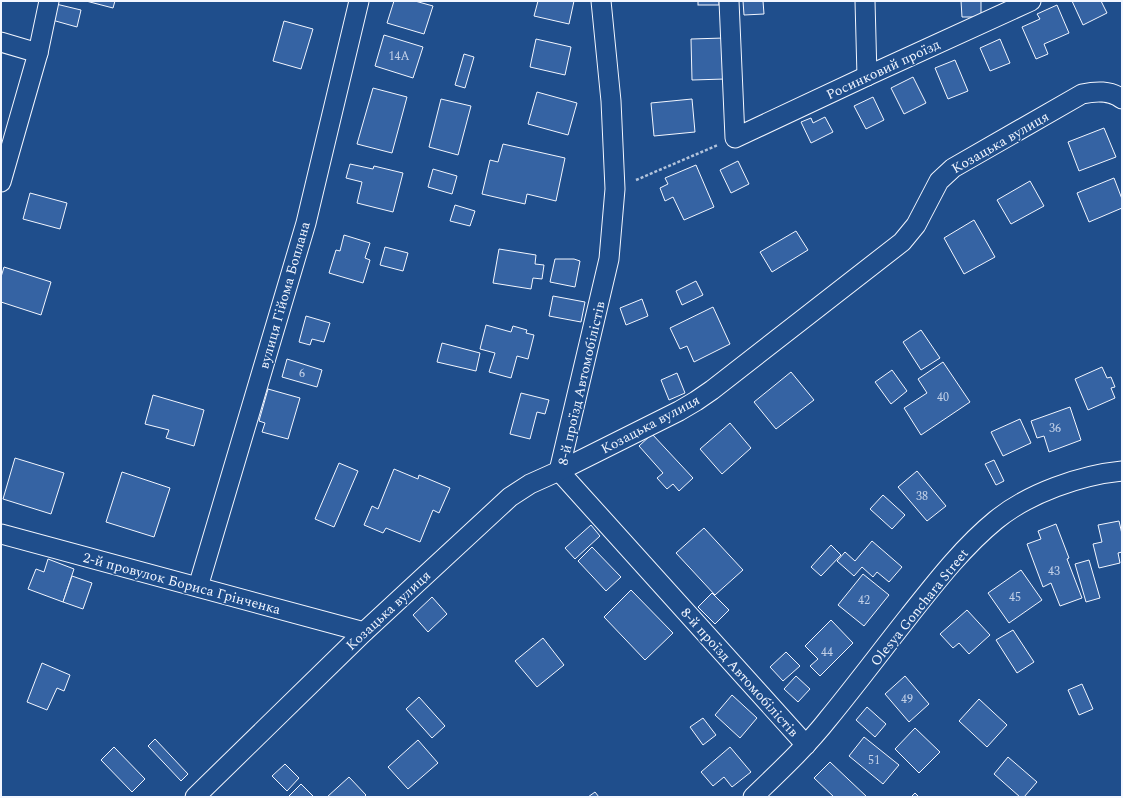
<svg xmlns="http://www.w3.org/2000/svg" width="1123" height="798" viewBox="0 0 1123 798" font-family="Spectral,serif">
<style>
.building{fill:#3563a3;stroke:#f2f6ff}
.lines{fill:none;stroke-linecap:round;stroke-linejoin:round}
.street-casing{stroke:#f2f6ff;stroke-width:21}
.path{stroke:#b3c4dc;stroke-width:2.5;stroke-dasharray:3 2;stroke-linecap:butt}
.street{stroke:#1f4e8c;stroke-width:19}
.labels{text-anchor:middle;stroke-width:3;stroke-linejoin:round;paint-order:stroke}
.number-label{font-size:12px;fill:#c3d1e8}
.street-label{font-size:14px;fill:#f2f6ff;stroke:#1f4e8c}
</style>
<rect width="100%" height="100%" fill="#1f4e8c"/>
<g class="building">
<polygon points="86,1 115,1 113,8"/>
<polygon points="394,1 415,1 433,6 424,34 387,23"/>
<polygon points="538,1 574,1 569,24 534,16"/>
<rect x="698" y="1" width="21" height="4"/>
<polygon points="743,1 763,1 764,14 744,15"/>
<polygon points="961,1 981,1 981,17 962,17"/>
<polygon points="1072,1 1101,1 1107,13 1083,25"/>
<polygon points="56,4 81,10 77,27 52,20"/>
<polygon points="1057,5 1069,33 1044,44 1048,54 1036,59 1022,27 1040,19 1037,14"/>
<polygon points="284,21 313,29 301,69 273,61"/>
<polygon points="384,35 423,47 413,78 375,66"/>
<polygon points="724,38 725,79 692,80 691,39"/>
<polygon points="536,39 571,47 565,75 530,67"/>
<polygon points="1000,39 1010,63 990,71 980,48"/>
<polygon points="464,54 474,57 465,88 455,85"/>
<polygon points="955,60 968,91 948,99 935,68"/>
<polygon points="913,77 926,103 904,114 891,88"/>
<polygon points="373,88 407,97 392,153 357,144"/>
<polygon points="537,92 577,103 568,135 528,124"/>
<polygon points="873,97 884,120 866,129 854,106"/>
<polygon points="441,99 471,106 458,155 429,147"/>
<polygon points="692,99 695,132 654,136 651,103"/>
<polygon points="825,117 833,132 811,143 801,122 811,118 813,123"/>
<polygon points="1104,128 1116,157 1079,171 1068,142"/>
<polygon points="503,144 565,158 556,201 527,194 525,204 482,194 490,160 498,162"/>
<polygon points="738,161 749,184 731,193 720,170"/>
<polygon points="350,164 373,169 374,166 403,173 393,212 357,203 362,182 346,178"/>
<polygon points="696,165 714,207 684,220 673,197 665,201 660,188 668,184 665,178"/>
<polygon points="433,169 457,176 452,194 428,187"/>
<polygon points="1114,178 1122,199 1122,208 1089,222 1077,193"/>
<polygon points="1030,181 1044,206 1011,224 997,200"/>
<polygon points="30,193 67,203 60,229 23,219"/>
<polygon points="455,205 475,211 470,226 450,221"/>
<polygon points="974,220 995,257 964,274 944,238"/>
<polygon points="796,231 808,250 772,272 760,252"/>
<polygon points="344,235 370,243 365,258 370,260 363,283 329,273 336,250 340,251"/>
<polygon points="385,247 408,253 403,271 380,265"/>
<polygon points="499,249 536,255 535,264 544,265 542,279 533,278 531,289 493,283"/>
<polygon points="555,259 574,259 580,261 575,287 550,282"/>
<polygon points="4,267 51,282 41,315 1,302 1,277"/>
<polygon points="696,281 703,295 682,305 676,291"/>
<polygon points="553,296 585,302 581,322 549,316"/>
<polygon points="642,299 648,316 626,325 620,308"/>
<polygon points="713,307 730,344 694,362 687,346 680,349 670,328"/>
<polygon points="306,316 330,323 324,342 312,339 310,345 299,342"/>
<polygon points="486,325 511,332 513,326 527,330 526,333 534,335 528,359 517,356 511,378 489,372 495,353 480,349"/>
<polygon points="921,330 940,358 921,370 903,342"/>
<polygon points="442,343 480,353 476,371 437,362"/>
<polygon points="287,359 322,370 317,387 282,377"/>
<polygon points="943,362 970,402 921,435 904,408 927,393 918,379"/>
<polygon points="1102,367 1107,378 1111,377 1115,387 1111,388 1115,398 1088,410 1075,379"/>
<polygon points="892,370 907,391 891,404 875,382"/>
<polygon points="791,372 814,400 776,429 754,402"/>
<polygon points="677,373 685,393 669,400 661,380"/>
<polygon points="268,389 300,398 288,439 262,432 265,423 259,421"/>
<polygon points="521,393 549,400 545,414 537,412 530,439 510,434"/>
<polygon points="153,395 204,410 194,446 166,438 169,430 145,424"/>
<polygon points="1070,407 1081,440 1049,452 1044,436 1037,438 1031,421"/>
<polygon points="1020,419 1031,443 1003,456 991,432"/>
<polygon points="730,423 751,448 722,474 700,449"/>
<polygon points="652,434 693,478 679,491 673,484 667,489 657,478 663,473 639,446"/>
<polygon points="15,458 64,473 51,514 3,499"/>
<polygon points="994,460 1004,481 996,485 985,464"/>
<polygon points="339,463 358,471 334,527 315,519"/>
<polygon points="394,469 418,479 419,475 450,488 439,513 433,510 420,542 386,528 383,533 364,525 372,506 378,509"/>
<polygon points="917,471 946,506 927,521 898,487"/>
<polygon points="122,472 170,488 154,537 106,522"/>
<polygon points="883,495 905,515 892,529 870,509"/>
<polygon points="1119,521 1122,534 1122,552 1118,553 1120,563 1099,568 1093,544 1102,542 1098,525"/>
<polygon points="1056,524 1069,558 1067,559 1082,598 1060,606 1051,583 1043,587 1027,544 1041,539 1038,531"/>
<polygon points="591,525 600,536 575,559 565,548"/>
<polygon points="704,528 743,570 715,595 676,553"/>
<polygon points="872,541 902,567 889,582 877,572 873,577 862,567 854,576 837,561 845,552 855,561"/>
<polygon points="831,545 841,555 821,576 811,567"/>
<polygon points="592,547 621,577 606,591 578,561"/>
<polygon points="48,559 74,569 63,602 28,589 36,569 44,572"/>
<polygon points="1089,560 1100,598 1086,602 1075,564"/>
<polygon points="1021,570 1042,600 1009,623 988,593"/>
<polygon points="863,574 889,595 864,626 838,605"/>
<polygon points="72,576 92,583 83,609 63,602"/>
<polygon points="631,590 673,633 645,660 604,617"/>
<polygon points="712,593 729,610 715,624 698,607"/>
<polygon points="432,597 447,614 428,632 413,615"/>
<polygon points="967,610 990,635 969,654 959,643 953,648 940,634"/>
<polygon points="831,620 853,643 820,676 810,666 818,659 805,646"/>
<polygon points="1013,630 1034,662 1017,673 996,640"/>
<polygon points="543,638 564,665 537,687 515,661"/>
<polygon points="786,652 800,666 783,681 770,667"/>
<polygon points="42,663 70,675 64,691 57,688 47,710 27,702"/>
<polygon points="796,676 810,689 798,702 784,689"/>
<polygon points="905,676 929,704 909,722 885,694"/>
<polygon points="1082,684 1093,709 1079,715 1068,690"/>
<polygon points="732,695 757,718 740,738 715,715"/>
<polygon points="419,697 445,726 432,738 406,709"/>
<polygon points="979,699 1007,725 987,747 959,721"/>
<polygon points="867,707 886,724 875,737 856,720"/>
<polygon points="703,718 716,735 703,745 690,727"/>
<polygon points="915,728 940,752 919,773 895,749"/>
<polygon points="864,737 899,765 883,784 849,756"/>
<polygon points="155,739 188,774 181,781 148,746"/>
<polygon points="418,740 438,763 408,789 388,767"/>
<polygon points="114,747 145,779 132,792 101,760"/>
<polygon points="730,747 751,772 732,787 724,777 713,786 701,772"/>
<polygon points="1008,757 1037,782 1024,797 1020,797 994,774"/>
<polygon points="830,762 867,797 834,797 814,778"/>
<polygon points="285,764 299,778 287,791 272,776"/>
<polygon points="349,777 366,795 364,797 327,797"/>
<polygon points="301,784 314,797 290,797 289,796"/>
<polygon points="595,792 599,797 588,797"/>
<polygon points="915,793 919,797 911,797"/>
</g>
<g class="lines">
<defs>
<g id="street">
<polyline points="601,1 611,101 615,189 609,259 559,471 806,745"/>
<polyline points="729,1 735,138 867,76 1031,1"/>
<polyline points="865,1 867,76"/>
<polyline points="1,42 38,53"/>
<polyline points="1,182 38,53 49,1"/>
<polyline points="1,534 364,632"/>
<polyline points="198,587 306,223 359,1"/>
<path d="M195 797 364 632 510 497 530 484 559 471 679 411 696 401 712 390 902 242 916 225 939 181 953 168 1082 94C1096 91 1110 90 1122 99"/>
<path d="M753 797C779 772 806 747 828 719 856 685 882 650 909 616 936 582 963 547 996 520 1029 493 1081 475 1122 471"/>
</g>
</defs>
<use href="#street" class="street-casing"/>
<polyline class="path" points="636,180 718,145"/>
<use href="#street" class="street"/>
</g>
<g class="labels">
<g class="number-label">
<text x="399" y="60">14А</text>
<text x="302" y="377">6</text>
<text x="943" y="401">40</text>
<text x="1055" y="432">36</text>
<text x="922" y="500">38</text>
<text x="1054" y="575">43</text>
<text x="1015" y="601">45</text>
<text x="864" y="604">42</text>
<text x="827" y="656">44</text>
<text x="907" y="703">49</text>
<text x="874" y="764">51</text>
</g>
<g class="street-label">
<text transform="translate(883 69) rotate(-25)" y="5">Росинковий проїзд</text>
<text transform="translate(1000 142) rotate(-30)" y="5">Козацька вулиця</text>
<text transform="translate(284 295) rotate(-74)" y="5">вулиця Гійома Боплана</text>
<text transform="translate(581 383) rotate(-77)" y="5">8-й проїзд Автомобілістів</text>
<text transform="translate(650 424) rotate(-28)" y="5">Козацька вулиця</text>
<text transform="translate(182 583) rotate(15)" y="5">2-й провулок Бориса Грінченка</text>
<text transform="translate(919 607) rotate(-51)" y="5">Olesya Gonchara Street</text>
<text transform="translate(388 610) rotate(-43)" y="5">Козацька вулиця</text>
<text transform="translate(740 672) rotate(48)" y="5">8-й проїзд Автомобілістів</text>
</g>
</g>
<rect width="1123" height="798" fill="none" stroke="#f2f6ff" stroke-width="4"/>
</svg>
